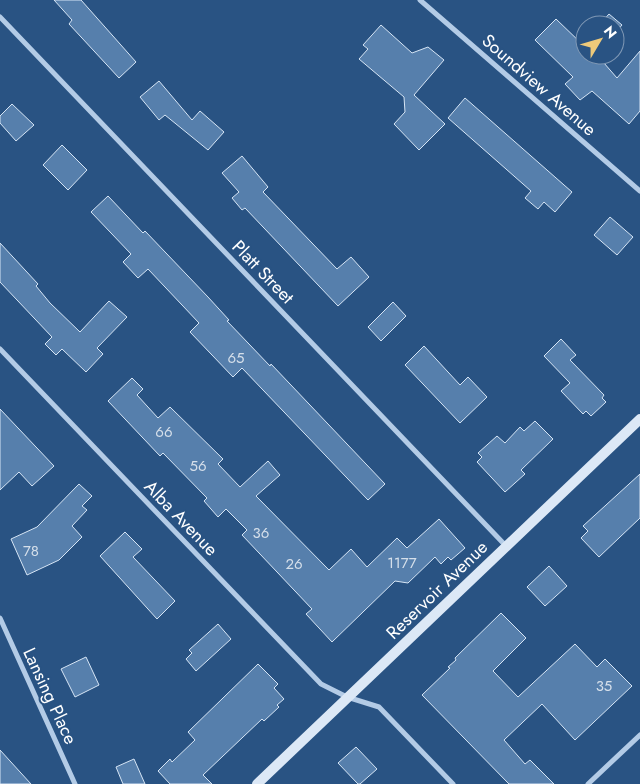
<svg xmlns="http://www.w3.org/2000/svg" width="640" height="784" viewBox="0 0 640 784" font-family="Jost,sans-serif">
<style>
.building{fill:#567fac;stroke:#d6e5f5}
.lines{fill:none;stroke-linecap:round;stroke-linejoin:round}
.street{stroke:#b3cbe6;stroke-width:5}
.secondary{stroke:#dce8f6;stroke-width:10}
.labels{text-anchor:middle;stroke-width:4;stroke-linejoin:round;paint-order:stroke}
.number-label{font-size:15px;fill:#d5dfea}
.street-label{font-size:18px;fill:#fff;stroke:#295383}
</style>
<rect width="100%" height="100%" fill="#295383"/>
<g class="building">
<polygon points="54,0 81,0 136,62 119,78 69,24 72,20"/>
<polygon points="609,14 622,25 615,33 615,25 599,25"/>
<polygon points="556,19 583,45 585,42 585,55 597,55 617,78 640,51 640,111 629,124 592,91 580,100 565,84 573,77 535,40"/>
<polygon points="381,25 412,53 428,47 444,60 414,95 445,124 419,150 394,124 405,112 404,97 359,59 368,49 363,45"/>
<polygon points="159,81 192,120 200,111 224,132 208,150 165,115 159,120 140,97"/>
<polygon points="465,98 572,192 555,212 544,202 538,209 525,198 531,191 448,118"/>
<polygon points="12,104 34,125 16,141 0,123 0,116"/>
<polygon points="62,145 87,170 68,190 43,165"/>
<polygon points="242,156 268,187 263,192 337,269 351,257 369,277 338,306 245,208 242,210 232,198 239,192 222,173"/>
<polygon points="108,196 143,233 145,231 208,297 229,320 227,321 270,366 271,364 385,484 368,500 242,368 233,377 190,332 199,323 148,269 138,278 123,262 131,254 91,212"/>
<polygon points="610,217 633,237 617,255 594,235"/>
<polygon points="0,243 38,284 36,286 50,303 80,332 109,301 127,317 97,348 103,354 86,372 62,349 56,355 45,344 52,337 0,282"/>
<polygon points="393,302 406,316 381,341 368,327"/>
<polygon points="561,339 576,355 570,360 604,395 602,398 606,402 591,416 586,411 583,414 561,391 570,383 544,356"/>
<polygon points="424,346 460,385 468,377 487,397 460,423 405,365"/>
<polygon points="132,378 143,389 137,395 158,418 170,407 223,459 218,464 240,487 268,461 280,475 256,496 329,570 351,549 367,567 397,538 407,548 439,519 465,548 451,560 448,557 441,564 435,557 408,583 395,581 332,642 306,614 312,609 242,535 247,530 226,509 218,517 204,501 207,498 163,453 160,456 108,401"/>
<polygon points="0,409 54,466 32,486 19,472 0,490"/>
<polygon points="535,421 553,439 521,470 525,474 505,492 477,462 482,457 478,453 497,436 505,443 520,427 524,431"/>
<polygon points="640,474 640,518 599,557 581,538 588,531 583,526"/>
<polygon points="79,484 92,496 82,506 87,510 72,526 82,537 59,560 27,575 11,539 37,527"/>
<polygon points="125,532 142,549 133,557 175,601 157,619 100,556"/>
<polygon points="549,566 567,586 545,606 527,587"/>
<polygon points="501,613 526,638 493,671 518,697 575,644 597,667 605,659 632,686 575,740 542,704 504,740 525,764 530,760 554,784 509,784 422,695 450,668 448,667 456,660 455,658"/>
<polygon points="218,624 231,639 196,671 186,659 192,653 189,650"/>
<polygon points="86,657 99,685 75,697 61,669"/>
<polygon points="258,664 278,684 274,688 284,699 277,705 279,707 264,721 262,719 203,775 212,784 170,784 158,771 170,759 172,762 195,740 188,732"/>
<polygon points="356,747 377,769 360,784 358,784 338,763"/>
<polygon points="0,750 31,784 0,784"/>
<polygon points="134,759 145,784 123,784 116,767"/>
</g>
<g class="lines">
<g class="street">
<polyline points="420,0 640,191"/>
<polyline points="0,17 506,546"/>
<polyline points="0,349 321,684 347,697 379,707 453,784"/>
<polyline points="0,618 75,784"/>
<polyline points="588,784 640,735"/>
</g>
<polyline class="secondary" points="257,784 640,419"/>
</g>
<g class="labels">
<g class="number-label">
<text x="236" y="363">65</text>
<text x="164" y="437">66</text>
<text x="198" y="471">56</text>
<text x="261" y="538">36</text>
<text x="31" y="556">78</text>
<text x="402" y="568">1177</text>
<text x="294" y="569">26</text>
<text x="604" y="691">35</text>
</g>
<g class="street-label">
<text transform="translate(539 85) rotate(41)" y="6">Soundview Avenue</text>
<text transform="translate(263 272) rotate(46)" y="6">Platt Street</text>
<text transform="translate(181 518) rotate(46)" y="6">Alba Avenue</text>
<text transform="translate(437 590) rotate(-44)" y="6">Reservoir Avenue</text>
<text transform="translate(50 696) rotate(65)" y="6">Lansing Place</text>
</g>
</g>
<g transform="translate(600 40) rotate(52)"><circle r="24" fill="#295383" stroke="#7f98b5"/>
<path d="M0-4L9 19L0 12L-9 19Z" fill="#edc97a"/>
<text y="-8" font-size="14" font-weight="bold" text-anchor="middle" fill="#ffffff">N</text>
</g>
</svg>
